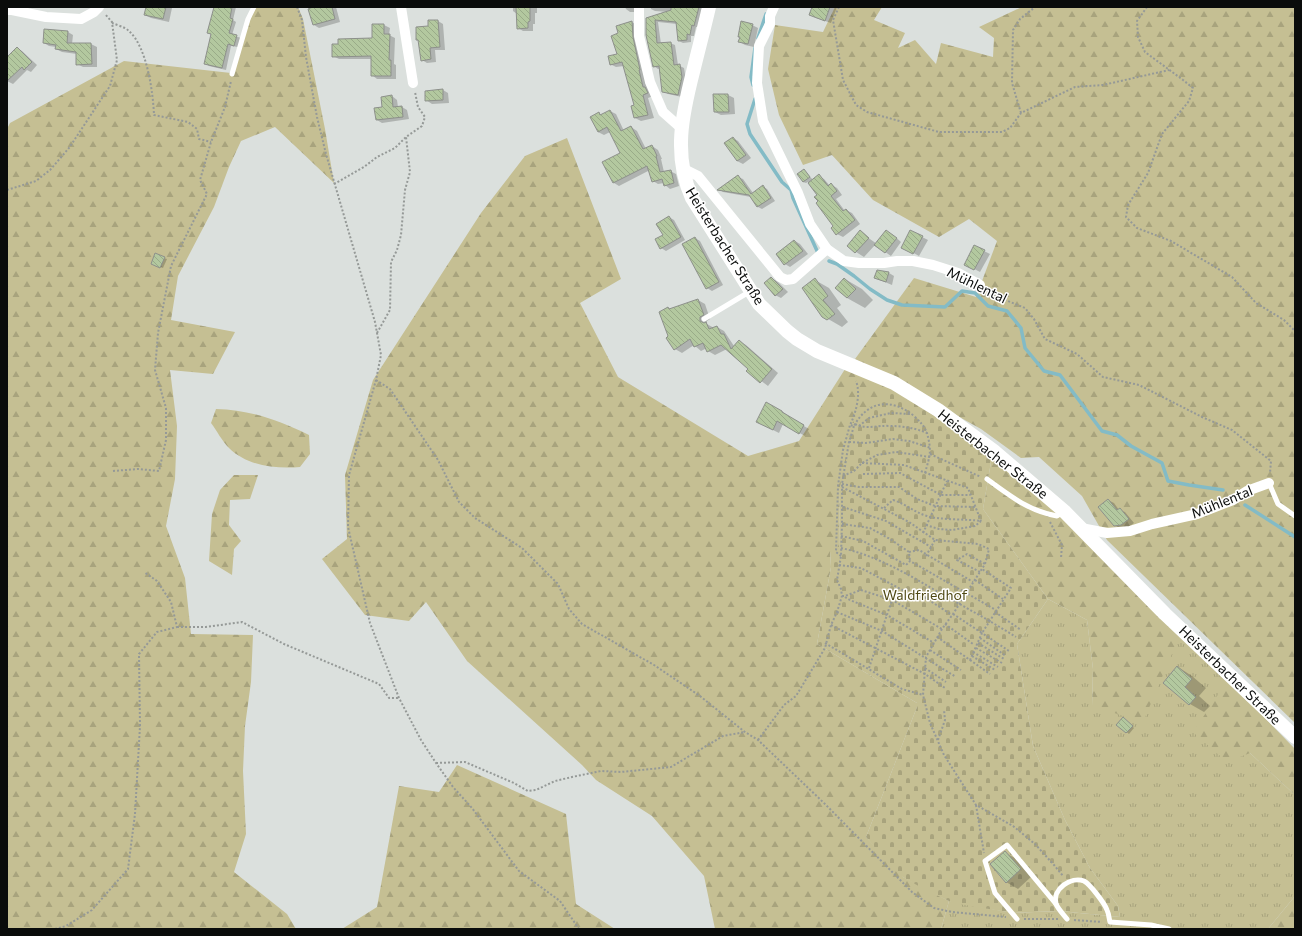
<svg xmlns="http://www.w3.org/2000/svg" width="1302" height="936" viewBox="0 0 1302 936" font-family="Commissioner,sans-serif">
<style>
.grass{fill:url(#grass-tufts)}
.forest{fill:url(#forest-firs)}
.cemetery{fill:url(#cemetery-stones)}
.shadow{fill:#0003}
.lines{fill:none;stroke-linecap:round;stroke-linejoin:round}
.stream{stroke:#83bbc6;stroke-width:3.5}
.building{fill:url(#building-back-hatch);stroke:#8d908b}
.path{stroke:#959997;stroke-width:2;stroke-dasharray:2 2;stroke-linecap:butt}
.service{stroke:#fff;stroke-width:5}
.minor{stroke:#fff;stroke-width:10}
.secondary{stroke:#fff;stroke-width:14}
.labels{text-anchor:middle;stroke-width:3;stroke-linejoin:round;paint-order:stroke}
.street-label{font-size:14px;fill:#0a0c0b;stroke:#fff}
.park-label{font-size:14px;fill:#504914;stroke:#fff}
</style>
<defs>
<pattern id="grass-tufts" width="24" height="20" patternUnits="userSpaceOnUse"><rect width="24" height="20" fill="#c5bf93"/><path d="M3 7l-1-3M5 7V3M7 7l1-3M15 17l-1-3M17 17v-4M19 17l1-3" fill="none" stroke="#a8a37d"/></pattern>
<pattern id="forest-firs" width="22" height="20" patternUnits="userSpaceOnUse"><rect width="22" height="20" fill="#c5bf93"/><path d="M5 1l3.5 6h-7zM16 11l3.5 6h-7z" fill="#a8a37d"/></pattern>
<pattern id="cemetery-stones" width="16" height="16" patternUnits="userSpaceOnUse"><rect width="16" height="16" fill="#c5bf93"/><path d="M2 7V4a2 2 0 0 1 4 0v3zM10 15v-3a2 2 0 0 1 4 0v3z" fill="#a8a37d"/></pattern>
<pattern id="building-back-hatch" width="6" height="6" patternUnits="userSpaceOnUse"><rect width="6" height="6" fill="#b3c89f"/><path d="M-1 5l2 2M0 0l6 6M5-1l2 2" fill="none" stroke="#99ab88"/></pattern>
</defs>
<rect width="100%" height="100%" fill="#dbe0dd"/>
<polygon class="grass" points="1048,599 1087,620 1093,669 1092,706 1180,635 1228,680 1250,753 1295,795 1295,896 1268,929 941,929 949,901 1013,913 1059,911 1120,917 1118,906 1090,868 1065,820 1033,746 1017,644"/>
<g class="forest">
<polygon points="255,7 298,7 303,19 325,129 334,183 275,127 241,141 229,167 214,207 178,276 171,320 235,332 213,374 170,370 177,426 175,479 166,526 185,578 191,634 253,635 251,682 245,726 243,771 246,834 234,872 287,914 296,929 7,929 7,129 10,123 124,61 231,73"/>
<polygon points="835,7 882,7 874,20 905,33 898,48 915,40 936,64 941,43 993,57 994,38 979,27 1022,7 1295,7 1295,723 1107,540 1082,496 1039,457 1021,458 981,429 855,359 914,278 976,297 997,241 969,219 939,237 873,200 832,155 803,165 779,115 768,69 775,25 823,32"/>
<polygon points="567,138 621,279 580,303 618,377 748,456 799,441 847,366 892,386 840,487 839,552 830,552 831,567 817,644 917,703 917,707 866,837 903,877 949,901 941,929 715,929 704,876 652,816 596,780 582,765 467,661 426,602 409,621 365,615 322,559 347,539 345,475 373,380 481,213 525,156"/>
<path d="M216 409C251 410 278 420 309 435L310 454 300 467C276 469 247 466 229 448 222 441 217 431 211 423Z"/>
<polygon points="992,456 1021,477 1180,635 1143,722 1092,706 1093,669 1087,620 1048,599 983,509"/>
<polygon points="234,475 258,475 250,499 230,500 229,525 241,541 234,549 232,575 209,561 212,514 220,490"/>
<polygon points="1228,680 1295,749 1295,795 1250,753 1227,762 1193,732"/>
<polygon points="457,765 566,814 576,904 615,929 342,929 377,907 399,786 439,792"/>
<polygon points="1295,896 1295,929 1268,929"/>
</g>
<polygon class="cemetery" points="892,386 992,456 983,509 1048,599 1017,644 1033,746 1065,820 1090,868 1118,906 1120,917 1059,911 1013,913 953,903 922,888 901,876 888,863 866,837 917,707 917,703 817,644 831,567 830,551 839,552 840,487 852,423"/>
<g class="shadow">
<polygon points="147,7 172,8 169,22 151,18 145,15"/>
<polygon points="215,7 236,7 233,20 236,22 232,35 241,38 238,47 231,46 226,70 209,66 205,63 212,35 208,33"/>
<polygon points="317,7 336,7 340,22 319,28 314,25"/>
<polygon points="513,7 537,7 537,13 535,13 535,24 533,24 533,31 523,31 518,28 517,14 513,11"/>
<polygon points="625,7 637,7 636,12 630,12 626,9"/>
<polygon points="651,7 703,7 699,27 696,27 694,36 691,36 691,42 683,43 679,41 677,24 658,22 661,44 670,43 675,45 678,65 684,68 686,80 682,97 668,94 663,91 661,68 658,69 654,66 646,18 668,12 655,11 651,9"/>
<polygon points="813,7 837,7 831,23 816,18"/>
<polygon points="438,21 443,24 445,50 435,50 436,62 427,63 422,60 419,41 417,40"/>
<polygon points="632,22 638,26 653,96 648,98 654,118 641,121 635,118 632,107 635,106 624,66 616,67 610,64 619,55 619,34 617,27"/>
<polygon points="384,25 390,28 389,35 395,38 394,64 396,65 396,79 377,79 372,75 372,59 339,59 333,56 373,39"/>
<polygon points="752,25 758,28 754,47 745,45 740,42"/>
<polygon points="68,32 73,35 72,44 91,44 97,47 97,67 83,67 77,64 77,54 62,52 56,49 56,47 49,46 44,43"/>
<polygon points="17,48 22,51 37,65 31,72 27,70 13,84 7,81 7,59"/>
<polygon points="443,90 448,93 449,103 432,104 426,100"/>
<polygon points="728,95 734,98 735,114 721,115 715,112"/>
<polygon points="392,96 397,100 398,107 402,107 407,110 409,119 382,123 377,120 383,108"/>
<polygon points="610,111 616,114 624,131 631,127 637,131 646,149 652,146 658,150 662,159 661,159 664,172 670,171 676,174 679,186 670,189 665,185 664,183 658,184 653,181 650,170 619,186 614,183 621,153 610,132 604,135 598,132 599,113 602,115"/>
<polygon points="733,138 738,141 751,158 743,164 737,161"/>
<polygon points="804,170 813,180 819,176 824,179 830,186 832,185 837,188 842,195 836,199 845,211 846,210 852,213 860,224 843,237 837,234 835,226 819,202 818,195 808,182 806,183 803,182"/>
<polygon points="738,177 743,179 753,193 763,187 767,189 775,201 762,209 758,207 751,197 723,192 719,189"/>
<polygon points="669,217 674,220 685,240 666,251 661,248 656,240 664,235"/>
<polygon points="860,232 877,244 892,234 901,242 891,256 875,245 864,257 856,252"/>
<polygon points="922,237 928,240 919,256 903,247"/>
<polygon points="695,238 700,241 723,285 712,291 707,288"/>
<polygon points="795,241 800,244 808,254 790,267 785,264"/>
<polygon points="974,246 990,254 980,272 965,264"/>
<polygon points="164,258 167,259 163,268 154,265"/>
<polygon points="878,271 889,273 894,276 892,285 875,278"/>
<polygon points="771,278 777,281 788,292 781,298 775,295"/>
<polygon points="845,279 862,289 873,300 865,308 847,298"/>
<polygon points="815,280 829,288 841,305 837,308 848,322 842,327 823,316"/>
<polygon points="698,300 705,304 710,319 707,321 707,324 714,328 717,327 724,331 734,346 739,341 746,345 778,373 768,386 747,370 749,369 727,349 715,355 708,351 707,348 701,351 694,345 682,353 675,349 670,336 668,308 671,309"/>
<polygon points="782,411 787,415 787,416 809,429 805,436 783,424 779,433 763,425"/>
<polygon points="1108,500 1114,503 1119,510 1125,512 1134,523 1127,528 1120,529 1115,525"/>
<polygon points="1178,667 1192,676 1206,688 1199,696 1210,706 1204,712 1190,704"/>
<polygon points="1125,720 1134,728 1129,734 1118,725"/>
<polygon points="1005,853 1017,859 1032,876 1018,889 1006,882"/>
</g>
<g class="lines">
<g class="stream">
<polyline points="758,38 766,14"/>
<polyline points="753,85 751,77 755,48"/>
<polyline points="755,99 747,124 750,134 782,182 791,190 793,198 818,253"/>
<polyline points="829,261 837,264 854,276 870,289 887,300 902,305 945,307 962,291 975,293 988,306 1007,311 1021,328 1025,348 1044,371 1060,375 1102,431 1117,435 1131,446 1162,463 1168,481 1189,485 1223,490"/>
<polyline points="1245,505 1295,537"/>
</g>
</g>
<g class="building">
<polygon points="146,7 166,7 163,19 144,15"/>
<polygon points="214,7 232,7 230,18 233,19 229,33 237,35 234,46 228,44 222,68 204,64 211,34 207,33"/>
<polygon points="313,7 332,7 335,19 313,25 308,9"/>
<polygon points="516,7 530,7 530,21 528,22 528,28 517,29"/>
<polygon points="671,7 699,7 694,26 692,25 690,35 687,34 687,40 678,41 676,22 655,20 657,43 671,42 674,65 680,64 682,77 678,95 662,92 659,66 653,67 646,35 646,18 671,10"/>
<polygon points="812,7 830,7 825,21 809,15"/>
<polygon points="428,20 438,20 440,47 430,48 431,59 421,61 418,40 416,40 416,27 428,26"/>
<polygon points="632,21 633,37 640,70 639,70 643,87 645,87 648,93 643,95 648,115 634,118 631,106 634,105 622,62 610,65 608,56 617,54 611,36 618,33 616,26"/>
<polygon points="741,21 753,24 748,44 738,42 740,37 738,37"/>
<polygon points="372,24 384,24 384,34 390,34 389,60 391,60 391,76 371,76 371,56 332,57 332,44 338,44 338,39 372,38"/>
<polygon points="44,29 68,31 67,43 91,43 92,64 76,65 76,52 55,49 56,45 43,43"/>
<polygon points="17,47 32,62 24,70 22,67 7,81 7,57"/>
<polygon points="443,89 443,100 425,101 425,91"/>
<polygon points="713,94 728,94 729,112 714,112"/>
<polygon points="392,95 393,107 402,106 403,117 376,120 374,108 382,107 381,97"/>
<polygon points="610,110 621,131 631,126 643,149 652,145 657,156 656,156 660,172 671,170 674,183 664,186 662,179 652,182 647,166 613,183 602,162 620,153 607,127 598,132 590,117 599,112 600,115"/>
<polygon points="733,137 746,155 737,161 724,143"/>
<polygon points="804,169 810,177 803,182 797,174"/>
<polygon points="819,174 828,186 831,183 837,191 831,196 843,211 846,209 855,220 836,235 831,228 833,226 816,203 818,201 814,197 817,195 808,183"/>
<polygon points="738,175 751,194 763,185 771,198 757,207 749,195 717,190"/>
<polygon points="669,216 681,237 660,249 655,239 663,235 656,224"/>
<polygon points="860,230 869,238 855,253 847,246"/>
<polygon points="886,230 897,238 885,253 874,245"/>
<polygon points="910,230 923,236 913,254 901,248"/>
<polygon points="695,237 719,282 706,289 682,244"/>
<polygon points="794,240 803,251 784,265 776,254"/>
<polygon points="974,245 985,250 974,270 964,265"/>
<polygon points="155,253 165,257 160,268 151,264"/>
<polygon points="877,270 889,272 886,282 874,278"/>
<polygon points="771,277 783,289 775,296 764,283"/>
<polygon points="815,278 828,296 823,300 835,314 827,320 822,317 802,288"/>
<polygon points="844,278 856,289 847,298 835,288"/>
<polygon points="698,299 704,315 700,317 700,321 704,323 706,322 709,329 717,326 721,334 724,334 731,349 739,340 772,369 760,383 746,371 748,369 721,345 707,352 703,343 694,347 690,339 674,350 666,338 668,336 659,312 668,307 669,309"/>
<polygon points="766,402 782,411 782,412 804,425 799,434 777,421 773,430 756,422"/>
<polygon points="1108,499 1117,510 1120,508 1129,519 1121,525 1114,526 1098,507"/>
<polygon points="1177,666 1192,679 1185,687 1196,697 1189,705 1163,683"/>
<polygon points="1123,717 1133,726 1126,733 1116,725"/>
<polygon points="1005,851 1021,869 1006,883 990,864"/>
</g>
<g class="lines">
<g class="path">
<polyline points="297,7 302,20 306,57 317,117 326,154 375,322 381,355 376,380 349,475 348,527 370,623 399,698 421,740 436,763 453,787 472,808 519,871 560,901 579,929"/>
<polyline points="839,7 833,20 843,80 856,105 867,112 939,132 1002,132 1010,128 1021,113 1075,87 1103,85 1169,70"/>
<polyline points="1147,7 1137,21 1138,37 1145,52 1183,80 1193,88 1189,101 1162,134 1148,173 1128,205 1126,217 1137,228 1171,241 1232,277 1256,303 1284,320 1295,331"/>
<path d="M112 23C117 25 125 27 129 31 147 47 153 92 154 115L188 122 197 129 199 139 211 142"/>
<polyline points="1021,113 1012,83 1013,30 1020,19 1035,7"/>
<polyline points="334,184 364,167 377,157 395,148 406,137 422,126 425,117 418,107 415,92"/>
<polyline points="7,190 36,181 50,170 69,148 110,86 117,60 112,22 105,14"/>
<polyline points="987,290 998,297 1025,308 1034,319 1045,339 1077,354 1103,377 1139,385 1202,417 1232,430 1271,461 1270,473"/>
<polyline points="377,333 390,310 391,262 397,250 401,235 405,190 410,172 406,137"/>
<polyline points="376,380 390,389 438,460 459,502 475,518 522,548 558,584 569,609 582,624 654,665 700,696 745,732 758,740 825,804 912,892 934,908 952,912 1006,917"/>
<path d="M855 424C868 430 876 425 890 426 903 426 915 428 927 433 924 425 920 422 914 416 892 398 868 400 854 426L850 425C856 413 861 394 856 381"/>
<polyline points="859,426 869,418 891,413 910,414"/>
<polyline points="849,442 866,443 893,439 909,441 931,448"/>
<polyline points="930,454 981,477"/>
<polyline points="862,463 904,465 968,488 981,521"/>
<polyline points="113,471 138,469 159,471 166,440 166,408 155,370 158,333 171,266 207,194 200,180 211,142 225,107 231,81"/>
<path d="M925 473C930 455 932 452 927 433"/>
<polyline points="863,474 900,473 941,495 970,495"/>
<polyline points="843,476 854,471 862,463 877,455 896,452 930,457"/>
<polyline points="842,484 859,487 899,487 917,499 935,506 975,507"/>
<polyline points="842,487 909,522 935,540 978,544 989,549 985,564 953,614 942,629 926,657 923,695 930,723 944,755 976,805 1013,826 1035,844 1054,865 1063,876"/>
<polyline points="843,507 886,521 931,547"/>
<path d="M884 508 893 500C906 504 914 512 927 516 939 520 967 519 981 521"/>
<polyline points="1050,522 1062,545 1061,558"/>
<polyline points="842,524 870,528 890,539 909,552 910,561"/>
<polyline points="926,525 939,529 952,530 975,526 981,521"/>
<polyline points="923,533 947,481"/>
<polyline points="841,536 863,541 906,565 910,561 996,610"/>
<path d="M841 548C874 555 904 572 933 589 961 605 989 620 1016 637"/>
<polyline points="909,552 919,550 973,582"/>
<polyline points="841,556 836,552 838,486 843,450 850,425"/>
<polyline points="926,556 935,540"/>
<polyline points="839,565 861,568 908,593 913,594 915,591 952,615"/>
<polyline points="980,572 957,560 967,554 985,564"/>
<polyline points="975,580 1003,599"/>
<polyline points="842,596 845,596 861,590 892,600 942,629"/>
<polyline points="845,597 850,600 887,615 934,643"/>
<polyline points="837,612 882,631 956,677"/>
<polyline points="995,612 1021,630"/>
<polyline points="953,614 982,633 1011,588 982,569"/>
<polyline points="945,624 973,644"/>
<polyline points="831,625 925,674 945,688"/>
<polyline points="177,627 206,627 242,622 284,644 379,684 389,698 399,698"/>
<polyline points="937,637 970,660 982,633 1009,651"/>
<polyline points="980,638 1006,656"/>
<polyline points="825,643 902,689 923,695"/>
<polyline points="978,643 1004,659"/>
<polyline points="976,648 1002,663"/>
<polyline points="930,650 961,670"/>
<polyline points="973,652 998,667"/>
<polyline points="972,656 995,670"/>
<polyline points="970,660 990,674"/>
<polyline points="869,668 892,600"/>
<polyline points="925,668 946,682"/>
<polyline points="758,740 784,705 796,696 825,648 831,625 837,612 842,596 841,589 837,580 841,556 842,524 842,484 849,442 854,426"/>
<polyline points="938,740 945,720 944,710"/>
<polyline points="436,763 465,762 514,783 528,791 536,790 555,781 572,777 601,771 621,772 671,767 723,736 745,732"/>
<polyline points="976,805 984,853"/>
<polyline points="1024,919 1058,919"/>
<polyline points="1074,920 1102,922"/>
<polyline points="55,929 66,926 92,910 128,869 135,814 140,726 139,654 157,632 177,627 171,602 157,581 144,572"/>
</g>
<g class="service">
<polyline points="232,74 248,19 254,7"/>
<polyline points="704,319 749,292"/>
<path d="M987 479C1010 496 1029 511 1057 516L1063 512"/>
<polyline points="1269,483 1278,504 1295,516"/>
<polyline points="1017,919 995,893 985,861 1007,845 1056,904"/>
<path d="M1067 919C1064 915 1058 909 1056 904 1052 889 1071 876 1084 881 1090 884 1105 904 1107 910 1109 914 1109 919 1110 922L1151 925 1169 929"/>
</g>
<g class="minor">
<polyline points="401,7 413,83"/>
<polyline points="639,7 639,36 650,82 663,112 681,128"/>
<polyline points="774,7 770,16 770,24 759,46 757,83 763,121 798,193 810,224 827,249 844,261 859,263 884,263 897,261 913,261 933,265 958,273 980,285"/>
<polyline points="7,10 12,10 46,17 81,19 94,12 99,7"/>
<polyline points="682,168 698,176 780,277 786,280 793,279 827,249"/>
<polyline points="1081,528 1107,533 1130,531 1152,524 1197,514 1233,500 1247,491 1269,483"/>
</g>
<path class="secondary" d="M709 7C704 29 698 51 693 72 682 115 673 156 692 198L759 304 787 331 797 339 817 351 894 383 938 410 995 452 1064 511 1165 614 1295 737"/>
</g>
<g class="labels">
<g class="street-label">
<text transform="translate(725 246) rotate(58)" y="5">Heisterbacher Straße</text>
<text transform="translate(977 285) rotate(26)" y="5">Mühlental</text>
<text transform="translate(993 454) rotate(38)" y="5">Heisterbacher Straße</text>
<text transform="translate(1222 502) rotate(-22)" y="5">Mühlental</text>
<text transform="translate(1230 675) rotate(44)" y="5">Heisterbacher Straße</text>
</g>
<g class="park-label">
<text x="925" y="600">Waldfriedhof</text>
</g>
</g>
<rect width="1302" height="936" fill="none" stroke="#0a0c0b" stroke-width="16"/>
</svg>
